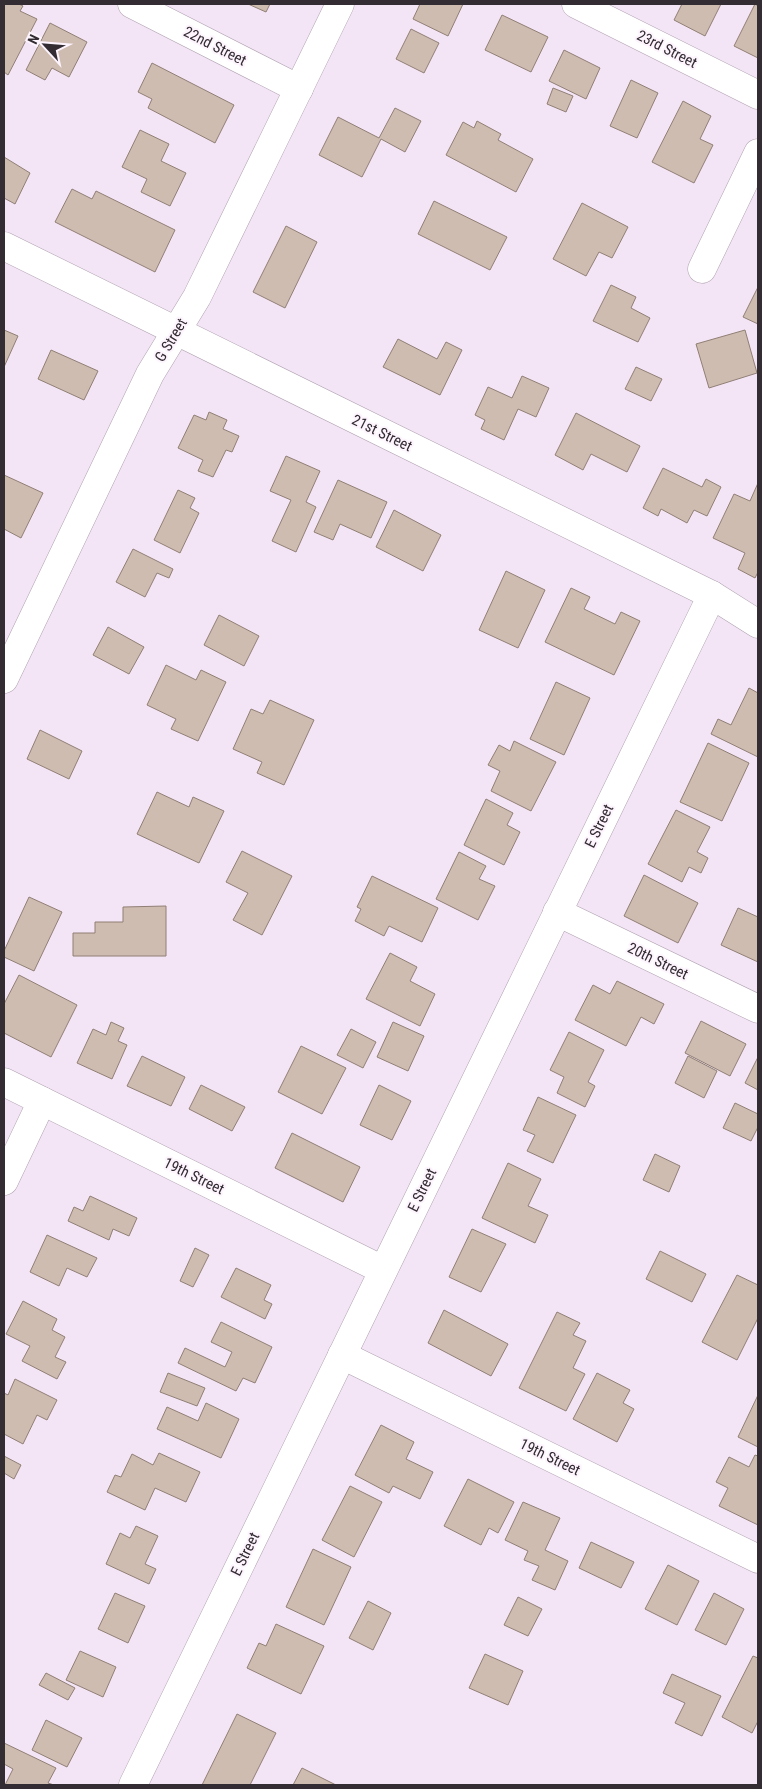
<svg xmlns="http://www.w3.org/2000/svg" width="762" height="1789" viewBox="0 0 762 1789" font-family="'Roboto Condensed',sans-serif">
<style>
.building{fill:#cfbcb1;stroke:#907f75}
.lines{fill:none;stroke-linecap:round;stroke-linejoin:round}
.minor-casing{stroke:#b0a2b1;stroke-width:29}
.minor{stroke:#fff;stroke-width:28}
.labels{text-anchor:middle;stroke-width:4;stroke-linejoin:round;paint-order:stroke}
.street-label{font-size:15px;fill:#332d33;stroke:#fdf4fe}
</style>
<rect width="100%" height="100%" fill="#f3e5f5"/>
<g class="building">
<polygon points="4,4 19,4 23,6 20,11 37,19 8,75 4,72"/>
<polygon points="248,4 270,4 266,12"/>
<polygon points="420,4 463,4 448,36 413,19"/>
<polygon points="682,4 721,4 705,36 674,20"/>
<polygon points="755,4 758,6 758,58 734,46"/>
<polygon points="502,15 548,37 531,72 485,50"/>
<polygon points="50,23 87,42 69,77 52,68 45,80 26,70"/>
<polygon points="411,29 439,43 424,73 396,59"/>
<polygon points="564,50 600,68 586,99 549,81"/>
<polygon points="152,63 234,105 215,143 148,108 152,99 138,92"/>
<polygon points="631,80 658,93 637,138 610,126"/>
<polygon points="553,88 573,96 566,112 547,104"/>
<polygon points="683,101 711,116 700,139 713,145 694,183 652,162"/>
<polygon points="395,108 421,121 405,152 381,139 362,177 319,155 338,117 379,138"/>
<polygon points="477,121 501,134 498,140 533,159 516,192 446,155 463,122 474,128"/>
<polygon points="140,130 169,144 161,161 186,173 170,206 141,192 147,179 122,167"/>
<polygon points="4,157 30,173 15,204 4,198"/>
<polygon points="72,189 92,199 96,191 175,230 155,272 55,222"/>
<polygon points="434,201 507,237 490,270 418,234"/>
<polygon points="582,203 628,227 612,258 599,252 586,276 553,259"/>
<polygon points="286,226 317,242 285,308 253,292"/>
<polygon points="611,285 636,297 631,308 650,318 638,342 593,321"/>
<polygon points="758,287 758,324 743,317"/>
<polygon points="4,330 18,336 4,367"/>
<polygon points="745,330 757,373 709,388 696,344"/>
<polygon points="398,339 437,359 446,342 462,350 440,395 383,367"/>
<polygon points="51,350 98,371 84,400 38,379"/>
<polygon points="636,367 662,379 651,401 625,389"/>
<polygon points="522,376 549,388 536,417 518,409 504,440 481,429 485,420 475,415 488,387 512,398"/>
<polygon points="209,412 227,420 223,429 239,436 232,452 226,450 213,477 198,471 203,460 178,448 194,415 206,420"/>
<polygon points="576,413 640,446 627,472 591,454 583,470 555,455"/>
<polygon points="286,456 320,471 306,502 316,507 296,552 272,541 291,500 270,491"/>
<polygon points="663,468 702,487 706,479 721,487 707,516 694,510 687,523 661,509 658,516 643,508"/>
<polygon points="4,475 43,493 21,538 4,529"/>
<polygon points="338,480 387,502 371,538 340,524 333,540 314,532"/>
<polygon points="758,483 758,572 755,578 738,569 745,553 713,538 734,494 750,501"/>
<polygon points="178,490 195,498 190,508 199,513 180,553 154,540"/>
<polygon points="394,510 441,535 423,571 376,547"/>
<polygon points="133,549 173,569 169,578 157,573 145,597 116,582"/>
<polygon points="506,571 545,590 518,648 479,630"/>
<polygon points="571,588 590,597 584,609 615,624 621,612 640,621 614,675 545,642"/>
<polygon points="219,615 259,636 244,666 204,645"/>
<polygon points="108,627 144,647 129,674 93,655"/>
<polygon points="166,665 196,680 201,670 226,682 198,741 171,729 176,719 147,705"/>
<polygon points="556,682 590,698 564,755 530,739"/>
<polygon points="749,688 758,693 758,757 711,734 718,719 731,725"/>
<polygon points="270,700 314,720 284,785 257,773 262,762 233,749 251,709 263,714"/>
<polygon points="40,730 82,751 69,779 27,759"/>
<polygon points="514,741 556,762 531,811 491,791 500,771 488,765 499,745 510,751"/>
<polygon points="708,743 749,763 722,821 680,802"/>
<polygon points="157,792 189,807 193,797 224,811 199,863 137,834"/>
<polygon points="486,799 513,813 507,825 520,832 504,865 464,845"/>
<polygon points="676,810 710,827 697,852 708,858 701,873 689,867 682,882 648,864"/>
<polygon points="242,851 292,876 262,935 233,920 248,893 226,882"/>
<polygon points="459,852 486,866 479,879 495,886 478,920 436,899"/>
<polygon points="644,875 698,903 678,943 624,916"/>
<polygon points="372,876 438,908 422,942 389,926 384,936 355,921 361,909 357,907"/>
<polygon points="29,897 62,912 34,971 4,957 4,951"/>
<polygon points="166,906 166,956 73,956 73,933 95,933 95,922 123,922 123,907"/>
<polygon points="738,908 758,917 758,962 721,945"/>
<polygon points="390,953 417,967 410,981 435,994 420,1026 366,999"/>
<polygon points="19,975 77,1005 51,1057 4,1033 4,1004"/>
<polygon points="617,981 664,1004 654,1024 641,1017 626,1046 575,1020 593,985 610,994"/>
<polygon points="701,1021 746,1044 730,1076 685,1053"/>
<polygon points="111,1022 124,1028 118,1041 127,1045 112,1079 77,1063 93,1029 106,1035"/>
<polygon points="393,1022 424,1036 408,1071 377,1057"/>
<polygon points="351,1029 376,1042 363,1068 337,1055"/>
<polygon points="569,1032 604,1050 588,1082 595,1086 585,1107 557,1093 564,1077 550,1070"/>
<polygon points="301,1046 346,1068 322,1114 278,1092"/>
<polygon points="142,1056 185,1077 171,1106 127,1086"/>
<polygon points="688,1056 717,1071 704,1098 675,1083"/>
<polygon points="758,1057 758,1090 745,1083"/>
<polygon points="201,1085 245,1107 232,1131 189,1109"/>
<polygon points="379,1085 411,1101 392,1140 360,1125"/>
<polygon points="538,1097 576,1115 553,1163 527,1151 535,1135 523,1130"/>
<polygon points="735,1103 758,1114 758,1127 751,1141 723,1128"/>
<polygon points="292,1133 360,1167 343,1202 275,1168"/>
<polygon points="655,1154 680,1166 669,1192 643,1180"/>
<polygon points="508,1163 541,1179 528,1206 548,1215 535,1243 482,1218"/>
<polygon points="90,1196 137,1218 129,1236 113,1229 109,1240 68,1221 74,1207 83,1211"/>
<polygon points="472,1229 506,1244 481,1292 449,1277"/>
<polygon points="47,1235 97,1258 87,1277 67,1268 59,1286 30,1272"/>
<polygon points="195,1248 209,1255 193,1287 180,1281"/>
<polygon points="660,1251 706,1274 692,1302 646,1279"/>
<polygon points="236,1268 271,1285 264,1300 272,1304 265,1319 221,1297"/>
<polygon points="737,1275 758,1285 758,1318 737,1360 702,1342"/>
<polygon points="23,1301 57,1319 52,1330 65,1337 55,1357 66,1362 57,1379 22,1361 30,1346 6,1334"/>
<polygon points="444,1310 508,1344 491,1376 428,1343"/>
<polygon points="557,1312 580,1323 573,1335 586,1341 573,1368 585,1374 566,1411 519,1388"/>
<polygon points="221,1322 272,1347 255,1383 243,1378 236,1391 178,1363 185,1348 225,1367 232,1352 211,1342"/>
<polygon points="168,1373 205,1388 197,1406 160,1392"/>
<polygon points="597,1373 630,1390 623,1403 634,1409 617,1442 573,1419"/>
<polygon points="15,1379 57,1400 47,1420 37,1415 23,1444 4,1434 4,1393 8,1395"/>
<polygon points="758,1395 758,1447 738,1437"/>
<polygon points="206,1403 239,1419 221,1458 157,1429 167,1407 198,1421"/>
<polygon points="381,1425 414,1442 406,1459 433,1472 420,1499 393,1486 389,1493 355,1475"/>
<polygon points="159,1453 200,1472 186,1502 155,1488 145,1510 107,1492 115,1475 121,1477 132,1454 153,1465"/>
<polygon points="755,1455 758,1456 758,1525 719,1506 728,1488 716,1482 729,1457 749,1467"/>
<polygon points="4,1456 21,1465 14,1479 4,1473"/>
<polygon points="468,1479 514,1502 498,1533 489,1528 481,1545 444,1526"/>
<polygon points="350,1486 382,1502 354,1557 322,1540"/>
<polygon points="523,1502 560,1518 545,1550 568,1561 555,1590 532,1580 539,1566 524,1560 528,1551 505,1540"/>
<polygon points="136,1526 158,1536 145,1564 156,1569 149,1584 106,1564 120,1533 130,1538"/>
<polygon points="591,1542 634,1562 621,1588 579,1568"/>
<polygon points="313,1549 351,1567 324,1625 286,1607"/>
<polygon points="668,1565 699,1581 677,1625 645,1609"/>
<polygon points="115,1593 145,1606 128,1643 98,1629"/>
<polygon points="714,1593 744,1609 726,1645 695,1630"/>
<polygon points="518,1597 542,1609 528,1636 504,1625"/>
<polygon points="368,1601 391,1613 373,1650 349,1638"/>
<polygon points="276,1624 324,1646 301,1694 247,1668 259,1643 266,1646"/>
<polygon points="80,1651 116,1667 103,1697 66,1680"/>
<polygon points="485,1654 523,1671 508,1705 469,1688"/>
<polygon points="753,1656 758,1658 758,1721 752,1733 722,1717"/>
<polygon points="46,1673 75,1688 68,1700 39,1685"/>
<polygon points="672,1674 721,1696 702,1736 675,1723 685,1703 663,1693"/>
<polygon points="237,1714 276,1733 250,1785 202,1785"/>
<polygon points="46,1720 82,1738 67,1767 32,1750"/>
<polygon points="4,1743 56,1768 48,1783 54,1785 5,1785 13,1769 4,1764"/>
<polygon points="302,1768 336,1785 293,1785"/>
</g>
<g class="lines">
<defs>
<g id="minor">
<polyline points="132,4 299,89"/>
<polyline points="576,4 758,95"/>
<polyline points="4,246 712,595 758,624"/>
<polyline points="702,269 758,153"/>
<polyline points="4,679 150,374 197,297 340,4"/>
<polyline points="557,912 758,1009"/>
<polyline points="4,1082 383,1270"/>
<polyline points="4,1181 42,1101"/>
<polyline points="342,1355 758,1559"/>
<polyline points="133,1785 712,595"/>
</g>
</defs>
<use href="#minor" class="minor-casing"/>
<use href="#minor" class="minor"/>
</g>
<g class="labels">
<g class="street-label">
<text transform="translate(215 46) rotate(27)" y="5">22nd Street</text>
<text transform="translate(667 49) rotate(27)" y="5">23rd Street</text>
<text transform="translate(171 340) rotate(-59)" y="5">G Street</text>
<text transform="translate(382 433) rotate(26)" y="5">21st Street</text>
<text transform="translate(599 826) rotate(-64)" y="5">E Street</text>
<text transform="translate(658 961) rotate(26)" y="5">20th Street</text>
<text transform="translate(194 1176) rotate(26)" y="5">19th Street</text>
<text transform="translate(422 1190) rotate(-64)" y="5">E Street</text>
<text transform="translate(550 1457) rotate(26)" y="5">19th Street</text>
<text transform="translate(245 1554) rotate(-64)" y="5">E Street</text>
</g>
</g>
<rect width="762" height="1789" fill="none" stroke="#332d33" stroke-width="10"/>
<g transform="translate(45 45) rotate(296)" stroke="#fdf4fe" stroke-width="4" paint-order="stroke">
<path d="M0-4L9 19L0 12L-9 19Z" fill="#332d33"/>
<text y="-8" font-size="14" font-weight="bold" text-anchor="middle" fill="#332d33">N</text>
</g>
</svg>
